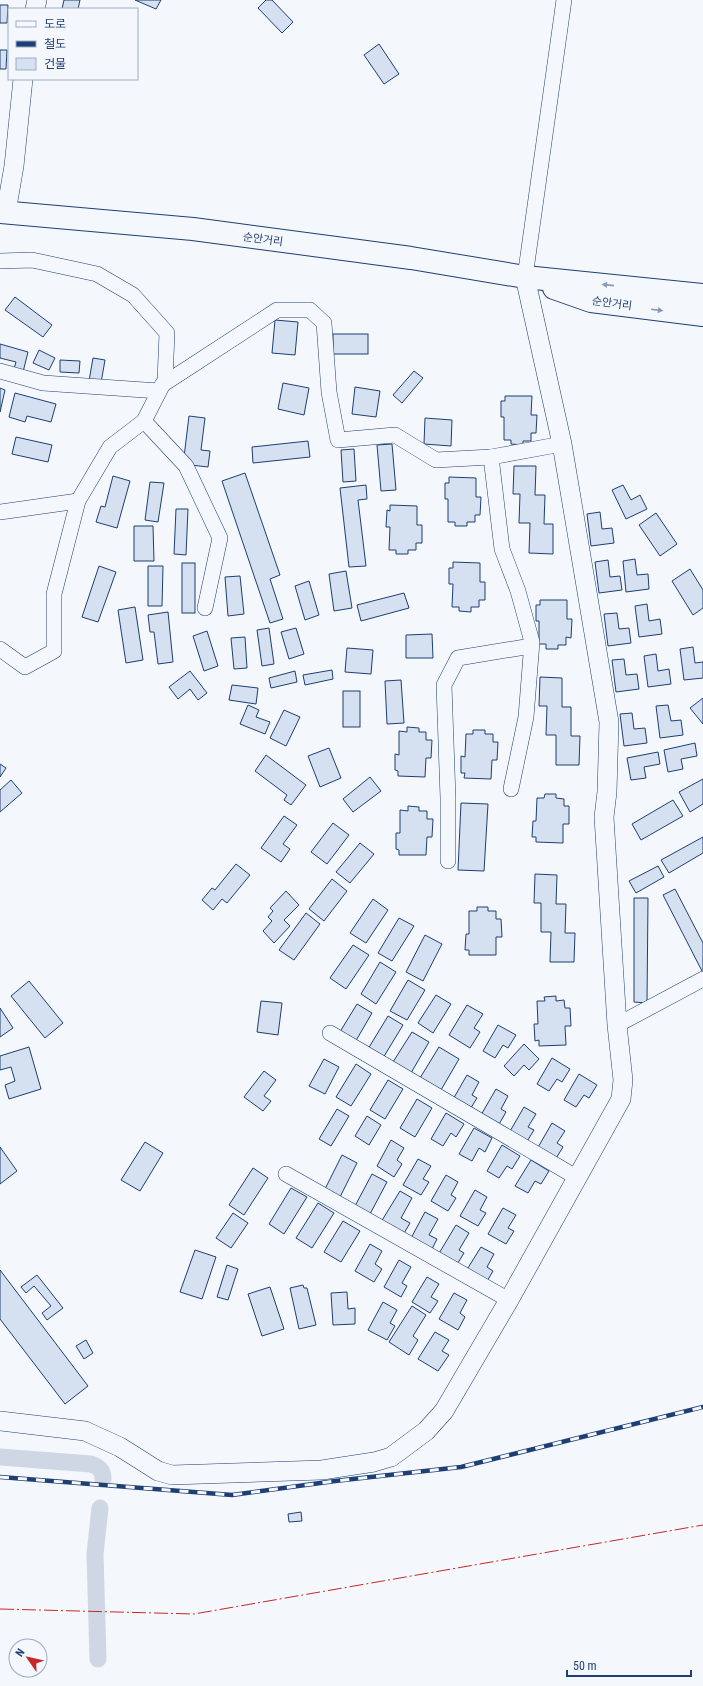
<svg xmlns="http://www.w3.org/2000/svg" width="703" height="1686" viewBox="0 0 703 1686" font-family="'Roboto Condensed','Noto Sans KR',sans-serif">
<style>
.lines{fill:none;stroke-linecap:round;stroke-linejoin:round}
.canal{stroke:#cfd7e4;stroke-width:17}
.building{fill:#d5e0f0;stroke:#1d3f73}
.minor-casing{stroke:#1d3f73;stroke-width:16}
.tertiary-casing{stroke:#1d3f73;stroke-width:20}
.primary-casing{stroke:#1d3f73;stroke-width:24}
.minor{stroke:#f4f7fb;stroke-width:15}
.tertiary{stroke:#f4f7fb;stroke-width:19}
.primary{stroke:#f4f7fb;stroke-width:22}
.rail-casing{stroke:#1d3f73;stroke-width:4.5}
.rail{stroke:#f4f7fb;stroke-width:3;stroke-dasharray:9;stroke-linecap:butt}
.power{stroke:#c62828;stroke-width:1;stroke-dasharray:14 3 2 3;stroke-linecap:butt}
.oneway{fill:#889bb7}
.labels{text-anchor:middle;stroke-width:3;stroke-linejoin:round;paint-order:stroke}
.street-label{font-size:11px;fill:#1d3f73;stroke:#f4f7fb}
</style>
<rect width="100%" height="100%" fill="#f4f7fb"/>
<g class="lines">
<g class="canal">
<path d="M0 1457 91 1464C99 1467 103 1470 103 1479"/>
<polyline points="98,1659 95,1554 100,1508"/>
</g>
</g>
<g class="building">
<polygon points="64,0 80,0 78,9 62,9"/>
<polygon points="135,0 161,0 156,9"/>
<polygon points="266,0 272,0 293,22 282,33 258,8"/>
<polygon points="0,5 8,5 7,23 0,23"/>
<polygon points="379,44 399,74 384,84 364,55"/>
<polygon points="0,50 7,50 6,69 0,69"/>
<polygon points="15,297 52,325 43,337 5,310"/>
<polygon points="275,320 298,322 295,355 272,353"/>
<rect x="333" y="334" width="35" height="20"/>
<polygon points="0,344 28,352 23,372 14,369 16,362 0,358"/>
<polygon points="39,350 55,358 49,370 33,363"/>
<polygon points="93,358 105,360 101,383 89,381"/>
<polygon points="60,360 80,361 79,373 60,372"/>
<polygon points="414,371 423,378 402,403 393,395"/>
<polygon points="283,383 309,388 304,415 278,409"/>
<polygon points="355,387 380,391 376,417 352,414"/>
<polygon points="0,388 5,390 0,412"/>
<polygon points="15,393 56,404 51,422 27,416 25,422 9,417"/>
<polygon points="505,396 532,396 531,415 537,415 536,433 531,433 531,441 523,441 523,445 511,444 511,440 504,440 504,417 501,417 501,401 505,401"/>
<polygon points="189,416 205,418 201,450 210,451 208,467 191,465 184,457"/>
<polygon points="425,418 452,420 451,446 424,444"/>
<polygon points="16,437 52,445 48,462 12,454"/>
<polygon points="308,441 310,457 253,463 252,447"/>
<polygon points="392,444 396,490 381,491 377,445"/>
<polygon points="354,449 356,481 343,482 341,450"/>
<polygon points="514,466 536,466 535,495 545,495 544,524 553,524 553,554 529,553 530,523 519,523 520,494 513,494"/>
<polygon points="245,473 280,575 270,579 283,619 270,623 222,481"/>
<polygon points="113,476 130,481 117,528 96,522 101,506 105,507"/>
<polygon points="449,477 476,478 476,497 481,497 480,515 475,515 475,522 467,522 467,526 455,526 455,522 448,522 448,499 445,499 445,483 449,483"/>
<polygon points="150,482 164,483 158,522 145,520"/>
<polygon points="366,485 367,499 358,500 366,566 349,567 340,488"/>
<polygon points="623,485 631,500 640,495 647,509 626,519 612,490"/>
<polygon points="390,505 417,506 417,525 422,525 422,543 416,543 416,550 408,550 408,554 396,554 396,550 389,550 390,527 386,527 387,510 390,511"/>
<polygon points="176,509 188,509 186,555 174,554"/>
<polygon points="600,512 602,529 612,528 614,543 591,546 587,514"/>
<polygon points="656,513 677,544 660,556 639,525"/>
<polygon points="134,526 153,526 154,561 134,561"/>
<polygon points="635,559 637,575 648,574 649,589 626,592 623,561"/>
<polygon points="608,560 610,577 620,576 622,590 599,593 595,562"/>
<polygon points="453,562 480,563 480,582 485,582 485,600 479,600 479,607 471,607 471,612 459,611 459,607 452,607 453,584 449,584 449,568 453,568"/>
<rect x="182" y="563" width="13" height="50"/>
<polygon points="99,566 116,572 98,622 82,617"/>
<polygon points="148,566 163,566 162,606 148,606"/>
<polygon points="690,569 703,590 703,608 693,615 672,581"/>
<polygon points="346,571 352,608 334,611 329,574"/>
<polygon points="240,576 244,614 228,616 225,577"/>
<polygon points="309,581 319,615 305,620 295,586"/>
<polygon points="404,593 409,608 361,621 357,605"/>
<polygon points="540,600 567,600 567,619 572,619 571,638 566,637 566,645 558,645 558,649 546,649 546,644 539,644 539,621 536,621 536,605 540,605"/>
<polygon points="647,604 649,621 660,619 662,634 639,637 635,606"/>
<polygon points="135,607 143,660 126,663 118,610"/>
<polygon points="168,612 173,662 158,664 154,632 150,632 148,615"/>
<polygon points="617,613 619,629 629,628 631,643 608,646 604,614"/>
<polygon points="269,628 274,664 262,666 257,630"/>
<polygon points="296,628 304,654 289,659 281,632"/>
<polygon points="207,631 218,666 204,671 193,636"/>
<polygon points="432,634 433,658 406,658 406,635"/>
<polygon points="245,637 247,668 234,669 231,638"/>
<polygon points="693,647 695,663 703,662 703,678 684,680 680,649"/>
<polygon points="347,648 373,650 371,674 345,672"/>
<polygon points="656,654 658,671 669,669 671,684 648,687 644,656"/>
<polygon points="624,659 626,675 637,674 639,689 616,692 612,660"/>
<polygon points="332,670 333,679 305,685 303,675"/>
<polygon points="190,671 207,693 198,700 190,689 178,699 169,687"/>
<polygon points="295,671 297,682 271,688 269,678"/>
<polygon points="540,677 562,678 562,707 571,707 571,736 580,736 579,765 556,765 556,735 546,735 547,706 539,706"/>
<polygon points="401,680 404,723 387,724 385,681"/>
<polygon points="232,685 258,688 256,704 229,700"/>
<rect x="343" y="691" width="17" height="36"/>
<polygon points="703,698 703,724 690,708"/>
<polygon points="248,705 259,710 256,717 270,722 265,734 240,724"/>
<polygon points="668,705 671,721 681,720 683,735 660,738 656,706"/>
<polygon points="284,710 300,717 286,746 270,738"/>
<polygon points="632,713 634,729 645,728 647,743 624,746 620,714"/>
<polygon points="407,727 419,728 419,732 426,732 426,740 432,740 431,758 426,758 425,777 398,776 398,771 395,770 395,754 399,755 399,731 407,732"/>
<polygon points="473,730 485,730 485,734 493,734 493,742 498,742 497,760 492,760 491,779 464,778 465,773 461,773 461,756 465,757 466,734 473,734"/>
<polygon points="695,743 697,756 681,759 683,769 668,772 664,750"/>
<polygon points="329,748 341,778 320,787 308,756"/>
<polygon points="658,752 660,764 644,767 646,778 631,780 627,758"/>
<polygon points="266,755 306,785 291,805 284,800 287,795 255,771"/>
<polygon points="0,764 6,768 0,777"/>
<polygon points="370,777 381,791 353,812 343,799"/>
<polygon points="703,779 703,804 690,812 679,792"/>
<polygon points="11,780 22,793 0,812 0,790"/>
<polygon points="545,794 556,794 556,798 564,799 564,806 569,806 569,824 563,824 563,843 536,842 536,837 532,837 533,821 536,821 537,798 544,798"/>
<polygon points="673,800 683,816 641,840 632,824"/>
<polygon points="461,803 488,804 484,871 458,870"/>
<polygon points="408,806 419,807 419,811 427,811 427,819 433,819 432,837 427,837 426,855 399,855 399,850 396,849 396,833 400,833 400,810 408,811"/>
<polygon points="284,816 297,825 283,844 290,849 281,862 261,848"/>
<polygon points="333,823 349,835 327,864 311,852"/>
<polygon points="703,837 703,853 669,873 661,860"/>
<polygon points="360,843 374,854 350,883 336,872"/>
<polygon points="236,864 250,875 227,903 222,899 213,910 202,900 212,888 215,890"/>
<polygon points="658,866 664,877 636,893 629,881"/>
<polygon points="535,874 557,875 556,904 566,904 565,933 575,933 574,962 550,962 551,932 541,932 541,903 534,903"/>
<polygon points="332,879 347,891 324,921 309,909"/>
<polygon points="675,889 703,943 703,973 663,895"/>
<polygon points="286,891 299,905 284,920 290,926 274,943 263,931 272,921 268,917 273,911 270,908"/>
<polygon points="634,898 648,898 647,1003 634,1002"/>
<polygon points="373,899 388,910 366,943 350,933"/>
<polygon points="477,907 488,907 488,911 496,911 496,919 501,919 502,937 496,937 496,955 469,955 469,950 465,950 466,934 469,934 469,911 477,911"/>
<polygon points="306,913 320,924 294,960 279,950"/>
<polygon points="399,918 414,926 392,961 378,953"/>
<polygon points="425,935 442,944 423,981 406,972"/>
<polygon points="353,945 369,955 346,989 330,978"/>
<polygon points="380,962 396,972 376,1004 361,994"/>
<polygon points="408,980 425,990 407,1020 390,1011"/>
<polygon points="29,981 63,1023 45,1038 11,996"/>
<polygon points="436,995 451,1004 433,1033 418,1023"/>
<polygon points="556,996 556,1001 564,1000 565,1008 570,1008 571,1026 565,1026 566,1045 539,1046 539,1040 535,1041 534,1024 538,1024 537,1001 545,1001 544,997"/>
<polygon points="261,1001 282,1003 278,1035 257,1032"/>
<polygon points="357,1004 372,1013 354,1044 338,1035"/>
<polygon points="467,1005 483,1014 474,1028 480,1032 470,1048 449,1035"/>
<polygon points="0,1008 13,1028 0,1037"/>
<polygon points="388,1016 403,1025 383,1058 368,1049"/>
<polygon points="498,1025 516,1035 508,1048 503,1045 495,1058 483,1051"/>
<polygon points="412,1032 429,1042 411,1073 393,1062"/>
<polygon points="524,1044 539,1059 529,1070 524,1065 514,1076 504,1066"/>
<polygon points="29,1047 41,1089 9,1099 5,1085 15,1081 11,1067 0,1070 0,1056"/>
<polygon points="439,1047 459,1059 441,1090 420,1078"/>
<polygon points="552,1058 570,1069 562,1082 557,1079 549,1091 537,1084"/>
<polygon points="324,1059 339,1067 325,1094 309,1086"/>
<polygon points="356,1064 371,1074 351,1106 336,1097"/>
<polygon points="264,1071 276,1080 264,1096 271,1101 263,1111 244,1097"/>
<polygon points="579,1074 597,1085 589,1098 584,1095 576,1107 564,1100"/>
<polygon points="467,1075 479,1082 472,1095 477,1098 469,1111 452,1101"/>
<polygon points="388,1080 403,1089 385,1119 370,1110"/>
<polygon points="496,1089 508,1096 501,1109 506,1112 498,1126 481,1115"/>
<polygon points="417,1099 432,1108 415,1137 400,1128"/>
<polygon points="524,1107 536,1114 528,1127 534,1130 526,1143 509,1133"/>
<polygon points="337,1109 349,1116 331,1146 319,1139"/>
<polygon points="446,1113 464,1124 456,1137 451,1133 443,1146 431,1139"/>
<polygon points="367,1116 381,1125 369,1145 355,1136"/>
<polygon points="552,1123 565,1131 557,1143 563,1147 555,1160 537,1149"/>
<polygon points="474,1128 492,1138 485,1152 479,1148 472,1161 459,1154"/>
<polygon points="391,1140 404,1148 397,1160 402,1164 394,1177 377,1166"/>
<polygon points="145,1142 163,1153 140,1191 121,1180"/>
<polygon points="502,1145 520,1156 512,1169 507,1166 499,1178 487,1171"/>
<polygon points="0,1147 17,1171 0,1184"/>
<polygon points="342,1155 357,1163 339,1199 324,1191"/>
<polygon points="418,1159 431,1166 423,1179 429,1182 421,1195 403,1185"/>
<polygon points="531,1160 549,1171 541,1184 535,1181 528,1193 515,1186"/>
<polygon points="253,1168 268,1178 244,1215 229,1205"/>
<polygon points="372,1174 387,1182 370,1214 355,1206"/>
<polygon points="446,1175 458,1182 451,1195 456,1198 448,1211 431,1201"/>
<polygon points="291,1188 307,1197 284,1234 269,1224"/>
<polygon points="475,1190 487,1197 480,1210 486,1213 478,1226 460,1216"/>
<polygon points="400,1191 412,1198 401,1218 410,1223 403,1235 381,1222"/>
<polygon points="318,1203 334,1213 312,1248 296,1238"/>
<polygon points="503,1208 516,1215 508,1228 514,1231 506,1244 488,1234"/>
<polygon points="425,1212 438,1219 429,1235 437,1239 431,1251 410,1240"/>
<polygon points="233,1213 248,1223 231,1248 216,1238"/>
<polygon points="343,1221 360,1231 341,1262 324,1252"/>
<polygon points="456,1225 469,1233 459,1250 464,1253 456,1266 438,1255"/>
<polygon points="370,1244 382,1251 375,1264 382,1269 374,1282 355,1271"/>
<polygon points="481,1247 494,1254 487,1267 493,1271 486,1283 466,1271"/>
<polygon points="195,1250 216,1257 202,1299 180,1292"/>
<polygon points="399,1260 411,1267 402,1283 407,1286 401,1297 384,1287"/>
<polygon points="227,1265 238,1269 228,1300 217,1297"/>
<polygon points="0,1270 88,1386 65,1404 0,1319"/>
<polygon points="37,1275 63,1308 47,1320 42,1313 51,1306 34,1286 26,1293 21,1287"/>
<polygon points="427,1277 439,1284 431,1297 438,1301 430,1313 412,1302"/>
<polygon points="303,1285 304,1288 307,1288 316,1325 299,1329 290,1288"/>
<polygon points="270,1287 284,1329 262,1336 248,1294"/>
<polygon points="347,1292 348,1309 355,1308 355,1324 333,1325 331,1293"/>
<polygon points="454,1293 467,1300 460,1313 465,1317 458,1330 439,1319"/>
<polygon points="383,1302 397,1310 390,1323 395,1326 387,1340 368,1330"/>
<polygon points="412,1306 426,1315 413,1336 418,1340 409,1355 389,1342"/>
<polygon points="435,1332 449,1340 442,1351 449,1355 438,1371 418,1359"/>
<polygon points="86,1340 93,1353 84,1359 76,1346"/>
<polygon points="301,1512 302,1521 289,1522 288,1514"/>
</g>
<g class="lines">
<defs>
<g id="minor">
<polyline points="0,261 32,260 97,274 133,295 167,333 165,380 144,421"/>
<polyline points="525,277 564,0"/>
<polyline points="0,371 43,383 159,391"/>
<polyline points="162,385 277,310 310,310 324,323 329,392 338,440 395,435 436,460 491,457"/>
<polyline points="0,512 78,501"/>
<polyline points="0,649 25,667 54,651 54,594 78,501 110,447 144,421 186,466 220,538 205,608"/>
<polyline points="511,789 526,717 532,642 518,591 502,549 491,457 562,444"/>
<polyline points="448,861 448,798 444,685 458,658 531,646"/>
<polyline points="617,1025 703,979"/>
<polyline points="330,1033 576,1177"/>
<polyline points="286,1174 509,1300"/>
</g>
<g id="tertiary">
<polyline points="35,9 37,0"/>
<polyline points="6,212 14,166 23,79"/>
<polyline points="0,1421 85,1431 120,1447 158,1471 172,1475 322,1470 374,1462 391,1457 426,1431 444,1411 509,1300 621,1099 623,1080 617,1025 604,817 607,792 609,722 562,444 525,277"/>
</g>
<g id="primary">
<polyline points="0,212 193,229 411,258 525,277 703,295"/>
<polyline points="554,288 591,301 703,315"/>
</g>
</defs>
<use href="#minor" class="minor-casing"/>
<use href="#tertiary" class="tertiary-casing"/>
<use href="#primary" class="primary-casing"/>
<use href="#minor" class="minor"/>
<use href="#tertiary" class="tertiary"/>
<use href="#primary" class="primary"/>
<defs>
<polyline id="rail" points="0,1477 232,1495 335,1481 461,1467 703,1407"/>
</defs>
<use href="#rail" class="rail-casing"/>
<use href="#rail" class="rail"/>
<polyline class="power" points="0,1609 194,1614 703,1525"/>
</g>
<defs><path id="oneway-solid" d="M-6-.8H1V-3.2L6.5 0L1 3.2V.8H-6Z"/></defs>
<g class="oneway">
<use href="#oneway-solid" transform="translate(608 285) rotate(-174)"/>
<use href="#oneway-solid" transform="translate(657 310) rotate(7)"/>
</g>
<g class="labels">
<g class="street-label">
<text transform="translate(263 239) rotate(8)" y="4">순안거리</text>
<text transform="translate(612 303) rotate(8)" y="4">순안거리</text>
</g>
</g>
<rect x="8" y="8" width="130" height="72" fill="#f4f7fb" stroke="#9eadc5"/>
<rect x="16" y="21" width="20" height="6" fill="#f4f7fb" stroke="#9eadc5"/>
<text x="44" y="28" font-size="12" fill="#1d3f73">도로</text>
<rect x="16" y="41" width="20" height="6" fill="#1d3f73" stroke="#9eadc5"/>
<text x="44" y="48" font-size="12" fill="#1d3f73">철도</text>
<rect x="16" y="58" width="20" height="12" fill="#d5e0f0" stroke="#9eadc5"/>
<text x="44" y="68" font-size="12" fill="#1d3f73">건물</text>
<g transform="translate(28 1658) rotate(304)"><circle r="19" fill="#f4f7fb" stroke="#9eadc5"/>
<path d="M0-3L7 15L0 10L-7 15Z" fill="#c62828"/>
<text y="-6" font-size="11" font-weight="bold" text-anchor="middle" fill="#1d3f73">N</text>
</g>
<path d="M567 1670v6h124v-6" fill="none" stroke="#1d3f73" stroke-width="2"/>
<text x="573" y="1670" font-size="12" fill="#1d3f73" stroke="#f4f7fb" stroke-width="3" paint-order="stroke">50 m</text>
</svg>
